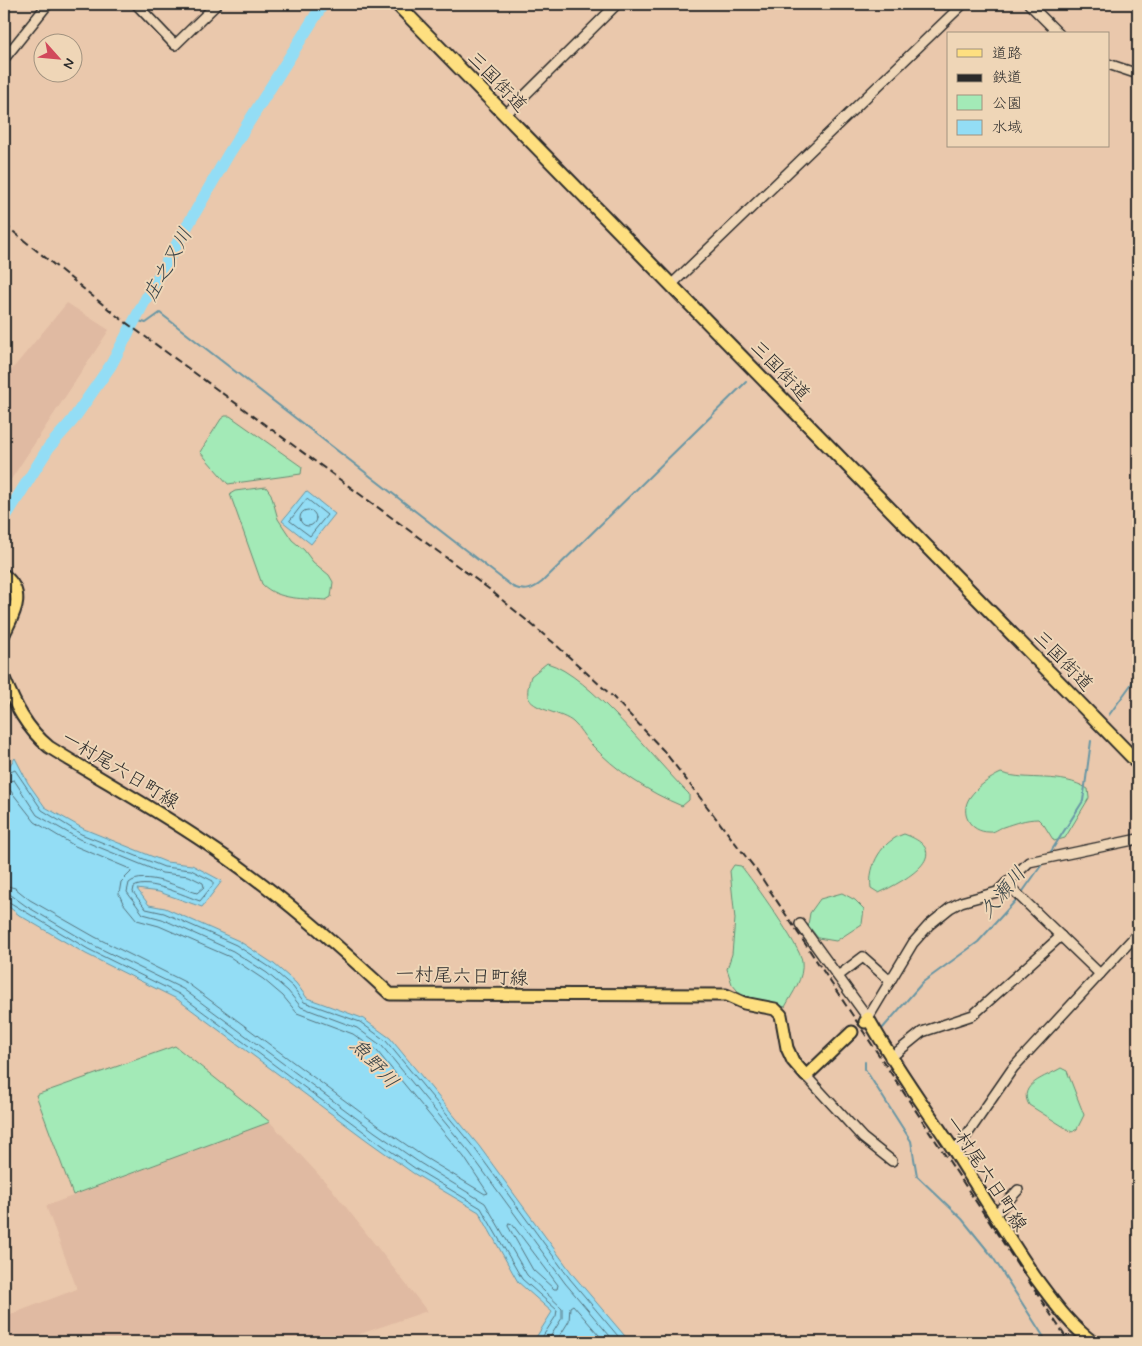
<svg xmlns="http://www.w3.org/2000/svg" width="1142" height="1346" viewBox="0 0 1142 1346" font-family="Mynerve,'Klee One',sans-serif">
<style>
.built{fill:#e0baa2}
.green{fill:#a3eab7;stroke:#678a71}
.water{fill:#93ddf5;stroke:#6996a4}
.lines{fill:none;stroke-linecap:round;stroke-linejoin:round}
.shore{stroke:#55727c;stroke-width:1}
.stream{stroke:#6996a4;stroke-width:2}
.river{stroke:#93ddf5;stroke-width:12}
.minor-casing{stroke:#2b2b2b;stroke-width:12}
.major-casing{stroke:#2b2b2b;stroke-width:15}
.highway-casing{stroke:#2b2b2b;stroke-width:16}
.minor{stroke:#efd6b7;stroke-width:9}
.major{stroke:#fedf80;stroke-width:11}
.highway{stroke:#fedf80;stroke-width:12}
.rail{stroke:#2b2b2b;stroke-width:2;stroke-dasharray:8 4;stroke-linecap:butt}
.labels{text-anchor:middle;stroke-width:4;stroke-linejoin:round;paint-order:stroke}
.street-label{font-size:19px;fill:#2b2b2b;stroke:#efd6b7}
.water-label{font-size:20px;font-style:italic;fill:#3b4649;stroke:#efd6b7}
</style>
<rect width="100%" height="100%" fill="#eac8ac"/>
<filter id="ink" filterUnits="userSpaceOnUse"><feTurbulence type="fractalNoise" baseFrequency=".02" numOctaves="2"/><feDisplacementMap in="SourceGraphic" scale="10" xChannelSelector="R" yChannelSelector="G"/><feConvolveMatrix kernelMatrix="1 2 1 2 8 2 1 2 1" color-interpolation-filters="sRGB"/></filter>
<g filter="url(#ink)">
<g class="built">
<polygon points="67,303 109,330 4,490 4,379"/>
<polygon points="270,1122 331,1188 427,1311 337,1342 4,1342 4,1317 77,1289 46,1206"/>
</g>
<g class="green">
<polygon points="225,416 230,416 302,467 301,474 228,484 200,452 221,419"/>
<path d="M266 487 271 494 278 519 292 540 304 550 313 562 329 575 333 582 331 597 326 600C304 598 279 601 262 584L230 494 235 491Z"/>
<path d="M547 663C590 675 654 760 689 794V800L682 806C648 792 616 771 590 743 584 737 580 728 573 722 563 713 535 710 529 699 526 692 529 683 531 676Z"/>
<path d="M1001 773C1029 782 1061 772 1088 789L1089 798 1065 838 1054 841 1044 825 1038 819C1026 819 1015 823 1003 827 999 828 994 833 989 832 970 832 959 813 970 797 977 787 990 778 1001 773Z"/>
<path d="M904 834C957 853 904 881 879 893L871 888C868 865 882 841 904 834Z"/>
<path d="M734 865 741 866C752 879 801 948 802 961 804 979 793 992 785 1007L741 995 732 984 727 969 732 954 735 919 730 871Z"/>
<polygon points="842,893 855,900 864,909 862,924 836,941 818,938 808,925 810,913 820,899"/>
<polygon points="175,1046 270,1122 73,1195 36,1095"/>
<path d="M1061 1068 1067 1071 1084 1115 1077 1129 1072 1132 1029 1105C1017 1084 1046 1077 1061 1068Z"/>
</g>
<g class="water">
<polygon points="306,491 335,514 311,544 282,521"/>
<polygon points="15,758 28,783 45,807 84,829 166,862 192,865 222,881 202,907 159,892 137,889 149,905 165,908 239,941 274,964 296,983 307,998 362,1018 390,1038 479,1146 574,1276 630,1342 528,1342 535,1339 552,1312 518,1282 479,1212 413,1173 368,1141 177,999 86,954 19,915 4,903 4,773"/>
</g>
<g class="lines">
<g class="shore">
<polygon points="307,499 327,515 310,536 290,521"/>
<circle cx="308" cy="518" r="8"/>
<path d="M4 775 15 770 42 810 81 834 164 867 191 870 213 881V885L200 901C185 896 148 878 134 887L133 892 146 909 164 913 236 945 271 968 293 987 304 1002 360 1022 386 1041 475 1149 570 1279 623 1342"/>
<path d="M4 782 14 780 37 815 79 839 162 873 189 876 203 883 204 887 197 893C181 888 144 870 129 883L127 892 143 914 162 919 233 951 267 973 288 991 301 1007 357 1028 382 1046 470 1153 565 1283 615 1342"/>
<polyline points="4,789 10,790 35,822 75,846 130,869 131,872 121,882 119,894 123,903 137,920 159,926 230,957 263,979 283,996 297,1013 353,1034 377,1051 464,1157 488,1193 485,1194 424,1157 379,1126 187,983 95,937 30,900 15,888 4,885"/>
<polyline points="4,893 11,895 26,906 91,944 183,989 375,1132 420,1163 485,1203 527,1275 562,1308 562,1318 547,1342"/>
<polyline points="4,899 88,949 179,994 371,1137 416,1169 481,1208 522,1279 557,1310 556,1316 539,1342"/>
<polygon points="509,1223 512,1224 558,1285 557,1289 554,1289 533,1270 508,1226"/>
<polyline points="556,1342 569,1321 570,1307 573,1305 605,1342"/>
</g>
<g class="stream">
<path d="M135 320 146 323 160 313 513 587C525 592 532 590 542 582L746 382"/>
<polyline points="1109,715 1138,675"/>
<polyline points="1050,853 1083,801 1091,741"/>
<polyline points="1021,894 1043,863"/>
<polyline points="882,1029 923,982 978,942 1018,898"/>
<polyline points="865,1062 865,1069 911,1141 917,1176 962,1219 992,1256 1047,1342"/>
</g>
<polyline class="river" points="4,519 49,447 72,421 111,365 150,291 228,155 323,4"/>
<defs>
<g id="minor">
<polyline points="136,4 175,45 217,4"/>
<polyline points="1029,4 1059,34"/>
<polyline points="4,59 48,4"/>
<polyline points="1108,64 1138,74"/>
<polyline points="505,115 617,4"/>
<polyline points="671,285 963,4"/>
<polyline points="1006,883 1100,974"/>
<polyline points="800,924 868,1018 913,943 929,925 950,908 961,902 997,892 1029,862 1138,839"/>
<polyline points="838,976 863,957 890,981"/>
<polyline points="890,1058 922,1032 973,1015 1061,936"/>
<polyline points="806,1076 863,1138 892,1161"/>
<polyline points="955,1152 1013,1068 1138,933"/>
<polyline points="994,1216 1018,1190"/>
</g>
<g id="major">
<path d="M4 575C27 594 14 613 4 634"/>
<path d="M4 678C15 705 26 728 49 747 105 782 163 813 217 851 279 893 335 943 390 994L726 995 744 1003 775 1009 781 1015 787 1048 793 1061 806 1076 852 1032"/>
<path d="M865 1022 868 1018C894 1065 925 1107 955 1152 982 1194 1007 1236 1035 1277 1053 1301 1069 1325 1093 1342"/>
</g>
<polyline id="highway" points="397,4 1138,763"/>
</defs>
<use href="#minor" class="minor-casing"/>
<use href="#major" class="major-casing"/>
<use href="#highway" class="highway-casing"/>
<use href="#minor" class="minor"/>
<use href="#major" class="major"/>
<use href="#highway" class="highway"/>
<polyline class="rail" points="4,224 117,316 489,589 555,644 612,696 664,751 757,871 1069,1342"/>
</g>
</g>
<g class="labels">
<g class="street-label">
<text transform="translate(498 81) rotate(46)" y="7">三国街道</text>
<text transform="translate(781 370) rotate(46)" y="7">三国街道</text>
<text transform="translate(1064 660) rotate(46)" y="7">三国街道</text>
<text transform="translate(121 769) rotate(31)" y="7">一村尾六日町線</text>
<text transform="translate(462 975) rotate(2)" y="7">一村尾六日町線</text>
<text transform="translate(987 1173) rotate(57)" y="7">一村尾六日町線</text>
</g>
<g class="water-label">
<text transform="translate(167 264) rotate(-61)" y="7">庄之又川</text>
<text transform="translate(1002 892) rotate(-50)" y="7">久瀬川</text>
<text transform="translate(375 1063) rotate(47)" y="7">魚野川</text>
</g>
</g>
<rect width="1142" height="1346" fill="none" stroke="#efd6b7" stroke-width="20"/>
<rect x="10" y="10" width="1122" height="1326" fill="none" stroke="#2b2b2b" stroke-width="2" filter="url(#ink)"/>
<rect x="947" y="32" width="162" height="115" fill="#efd6b7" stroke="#a1927f"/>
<rect x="957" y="49" width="25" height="8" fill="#fedf80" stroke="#a1927f"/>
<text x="992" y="58" font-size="15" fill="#2b2b2b">道路</text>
<rect x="957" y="74" width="25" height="8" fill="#2b2b2b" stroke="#a1927f"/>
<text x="992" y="82" font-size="15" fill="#2b2b2b">鉄道</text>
<rect x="957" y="95" width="25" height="15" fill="#a3eab7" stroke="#a1927f"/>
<text x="992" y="108" font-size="15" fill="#2b2b2b">公園</text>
<rect x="957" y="120" width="25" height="15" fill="#93ddf5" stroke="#a1927f"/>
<text x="992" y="132" font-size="15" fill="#2b2b2b">水域</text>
<g transform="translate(58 58) rotate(117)"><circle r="24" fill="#efd6b7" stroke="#a1927f"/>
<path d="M0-4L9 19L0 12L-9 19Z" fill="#d1495b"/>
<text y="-8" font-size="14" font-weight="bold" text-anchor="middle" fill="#2b2b2b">N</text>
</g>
</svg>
